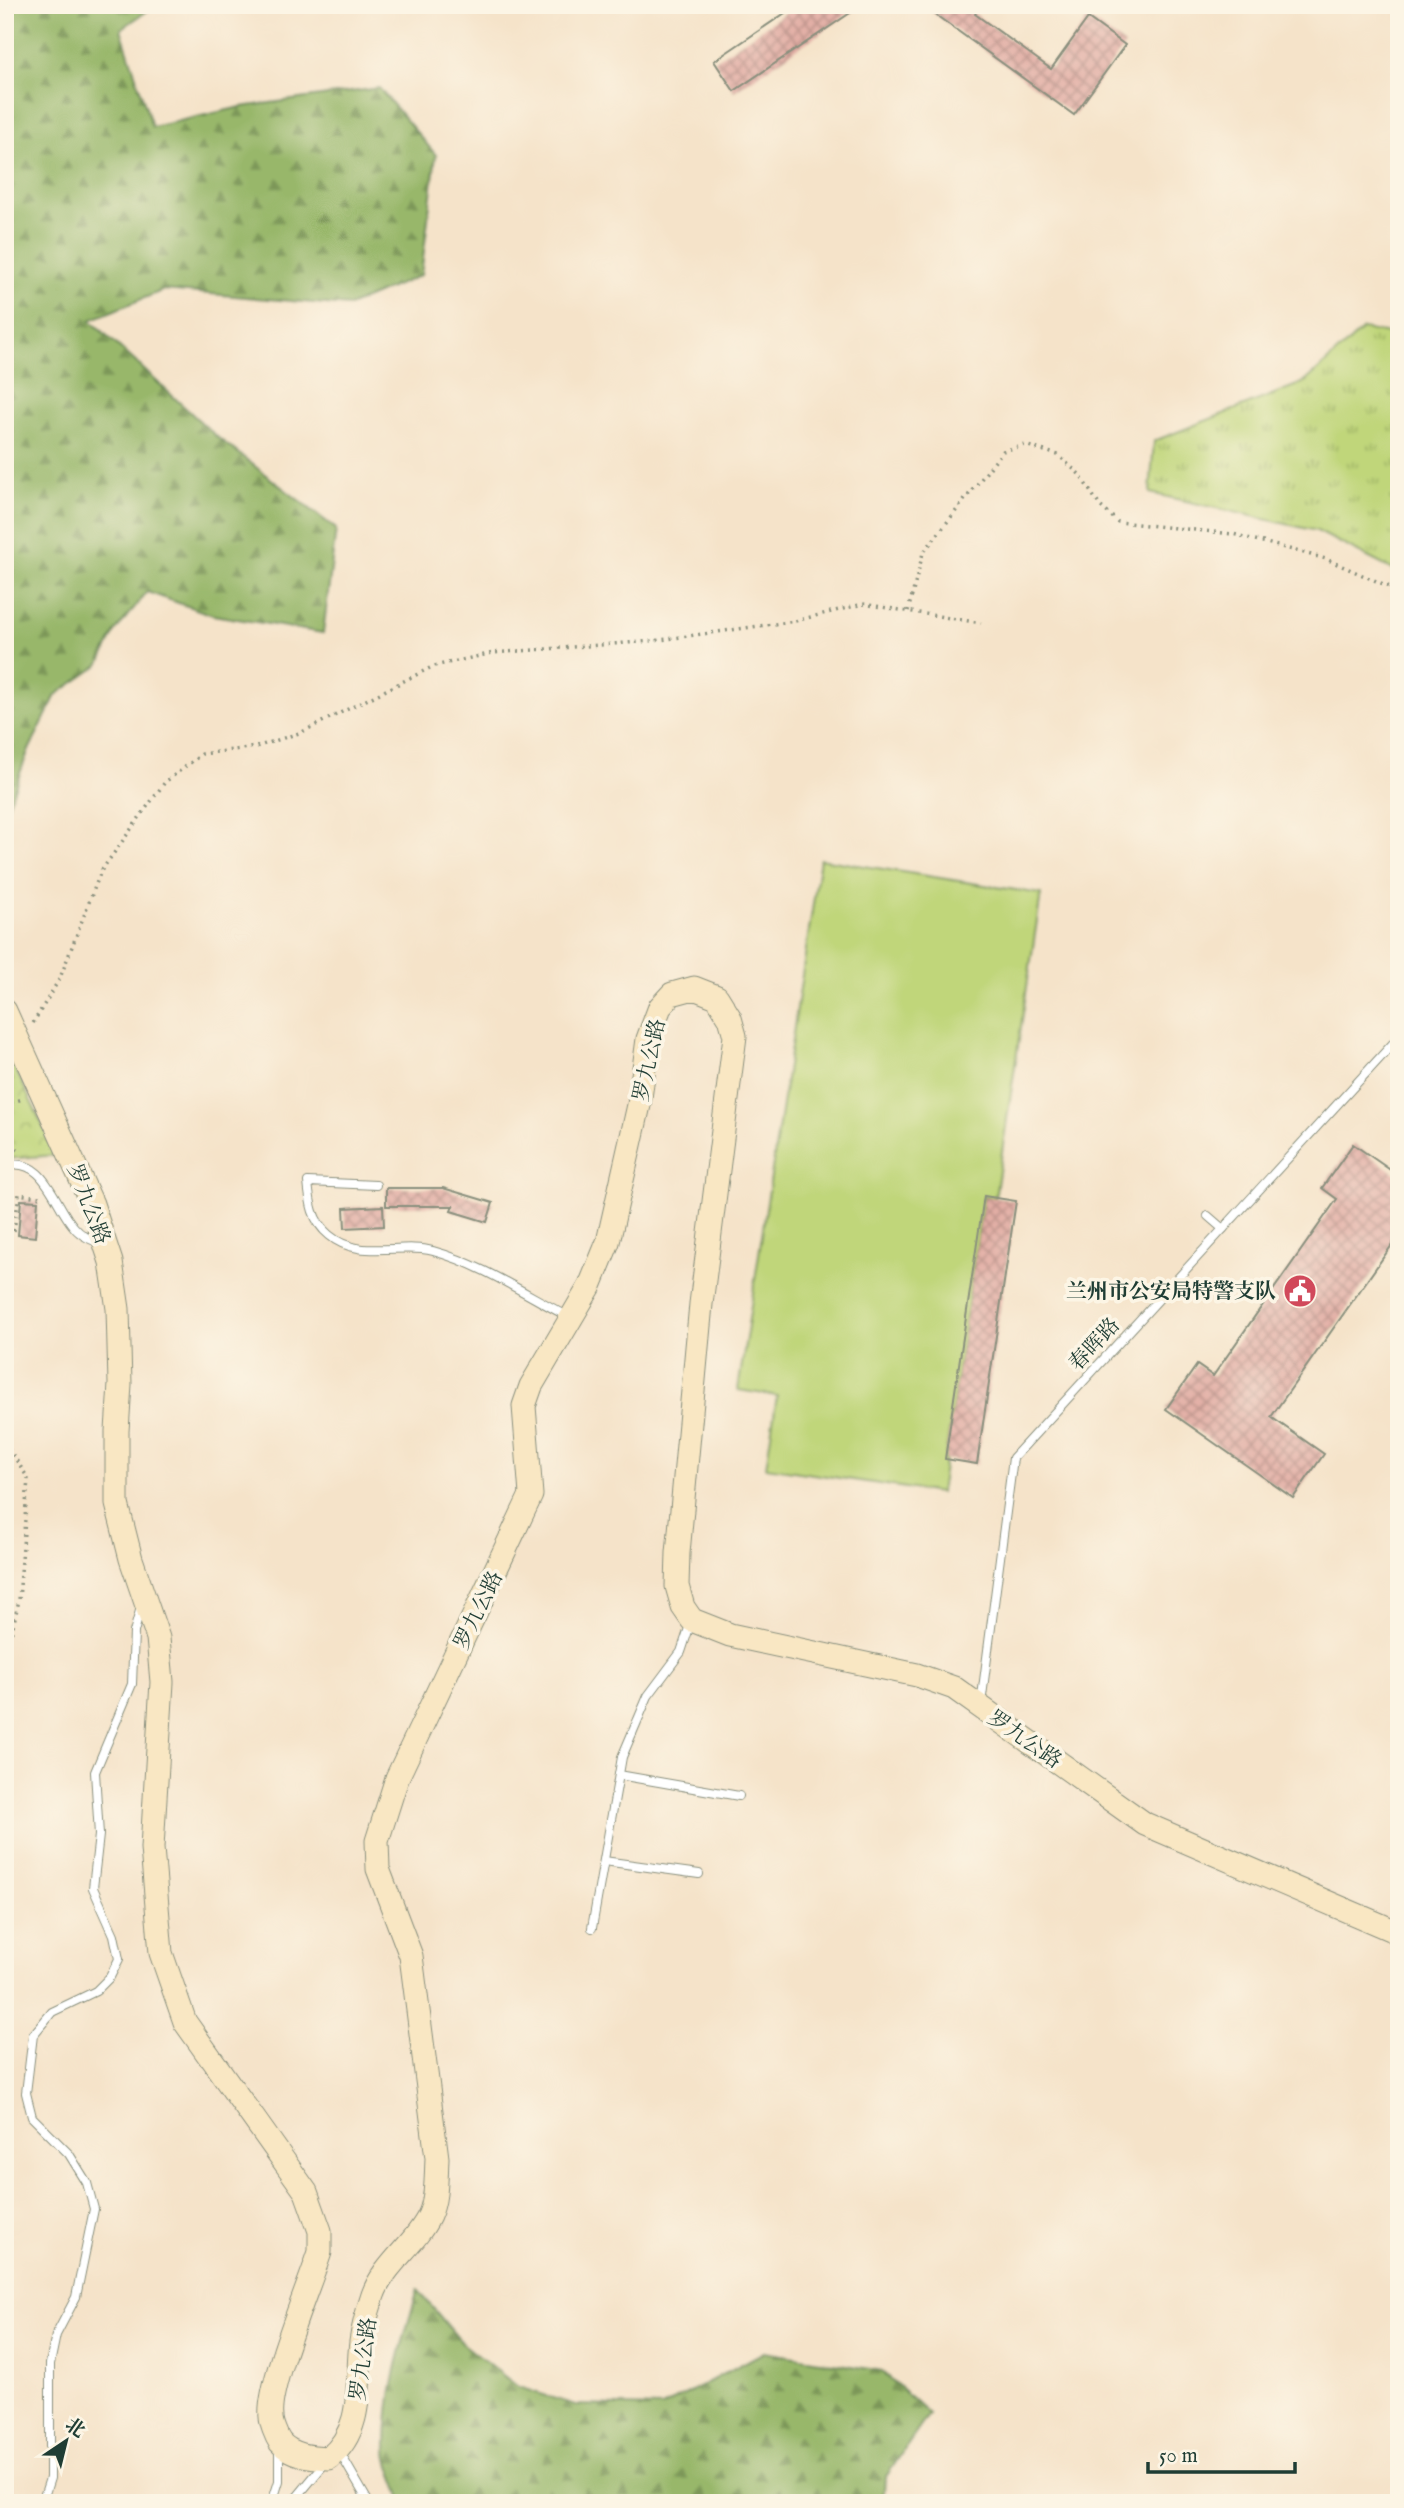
<svg xmlns="http://www.w3.org/2000/svg" width="1404" height="2508" viewBox="0 0 1404 2508" font-family="'IM FELL English','Noto Serif SC',serif">
<style>
.grass{fill:url(#grass-tufts);stroke:#708a57;stroke-width:2}
.forest{fill:url(#forest-firs);stroke:#5c7a4f;stroke-width:2}
.park{fill:url(#park-crowns);stroke:#708a57;stroke-width:2}
.pitch{fill:#c0d67a;stroke:#708a57;stroke-width:2}
.building{fill:url(#building-cross-hatch)}
.lines{fill:none;stroke-linecap:round;stroke-linejoin:round}
.lane-casing{stroke:#8a907e;stroke-width:10}
.secondary-casing{stroke:#8a907e;stroke-width:25}
.path{stroke:#8a907e;stroke-width:3.5;stroke-dasharray:2 5;stroke-linecap:butt}
.lane{stroke:#fff;stroke-width:8}
.secondary{stroke:#f9e7c3;stroke-width:23}
.labels{text-anchor:middle;stroke-width:7;stroke-linejoin:round;paint-order:stroke}
.street-label{font-size:21px;fill:#1f3d34;stroke:#fcf5e5}
.poi-label{font-size:21px;font-weight:bold;fill:#1f3d34;stroke:#fcf5e5;text-anchor:end}
</style>
<defs>
<pattern id="grass-tufts" width="24" height="20" patternUnits="userSpaceOnUse" patternTransform="scale(1.75)"><rect width="24" height="20" fill="#c0d67a"/><path d="M3 7l-1-3M5 7V3M7 7l1-3M15 17l-1-3M17 17v-4M19 17l1-3" fill="none" stroke="#9baf65"/></pattern>
<pattern id="forest-firs" width="22" height="20" patternUnits="userSpaceOnUse" patternTransform="scale(1.75)"><rect width="22" height="20" fill="#98b76a"/><path d="M5 1l3.5 6h-7zM16 11l3.5 6h-7z" fill="#7b9658"/></pattern>
<pattern id="park-crowns" width="20" height="18" patternUnits="userSpaceOnUse" patternTransform="scale(1.75)"><rect width="20" height="18" fill="#c0d67a"/><path d="M2 6a3 3 0 1 1 6 0M12 15a3 3 0 1 1 6 0" fill="none" stroke="#9baf65"/></pattern>
<pattern id="building-cross-hatch" width="8" height="8" patternUnits="userSpaceOnUse" patternTransform="scale(1.75)"><rect width="8" height="8" fill="#e2ada4"/><path d="M0 0l8 8M0 8l8-8" fill="none" stroke="#b78e86"/></pattern>
</defs>
<rect width="100%" height="100%" fill="#fcf5e5"/>
<filter id="ink" filterUnits="userSpaceOnUse"><feTurbulence type="fractalNoise" baseFrequency=".0143" numOctaves="2"/><feDisplacementMap in="SourceGraphic" scale="14" xChannelSelector="R" yChannelSelector="G"/><feConvolveMatrix kernelMatrix="1 2 1 2 8 2 1 2 1" color-interpolation-filters="sRGB"/></filter>
<filter id="wash" filterUnits="userSpaceOnUse"><feTurbulence type="fractalNoise" baseFrequency=".00686" numOctaves="4" result="noise"/><feDisplacementMap in="SourceGraphic" scale="28" xChannelSelector="R" yChannelSelector="G"/><feGaussianBlur stdDeviation="1.57" result="paint"/><feColorMatrix in="noise" values="0 0 0 0 0 0 0 0 0 0 0 0 0 0 0 0 0 1.4 0 .05"/><feComposite in="paint" operator="in"/></filter>
<g filter="url(#wash)">
<rect width="100%" height="100%" fill="#f5e3c9"/>
<polygon class="grass" points="1363,329 1399,336 1399,573 1317,531 1150,493 1154,441 1305,382"/>
<g class="forest">
<polygon points="5,5 156,5 121,29 152,127 241,107 379,88 436,155 421,275 349,306 164,290 90,320 217,437 336,529 323,633 213,615 147,592 115,632 99,665 56,695 28,752 7,808 5,850"/>
<path d="M418 2290 462 2343 518 2387 576 2405 662 2407 764 2352 882 2371 929 2414 885 2478 883 2503H402C400 2485 387 2467 387 2451 386 2395 402 2342 418 2290Z"/>
</g>
<polygon class="park" points="5,1048 57,1155 5,1159"/>
<polygon class="pitch" points="820,859 1041,894 995,1198 984,1196 940,1493 766,1467 777,1396 738,1390"/>
<g id="blocks">
<g class="building">
<polygon points="797,5 862,5 734,91 714,61"/>
<polygon points="922,5 981,5 975,14 1051,69 1088,18 1125,45 1074,115"/>
<polygon points="1353,1144 1399,1176 1399,1235 1271,1417 1324,1454 1293,1498 1166,1409 1197,1365 1213,1376 1337,1199 1322,1188"/>
<polygon points="386,1188 443,1188 493,1203 487,1222 451,1211 453,1206 386,1206"/>
<polygon points="984,1196 1016,1201 977,1464 945,1459"/>
<polygon points="21,1200 38,1201 35,1237 18,1235"/>
<polygon points="383,1206 384,1226 345,1228 344,1208"/>
</g>
</g>
</g>
<g filter="url(#ink)">
<use href="#blocks" fill-opacity="0" stroke="#8a907e" stroke-width="2"/>
<g class="lines">
<defs>
<g id="lane">
<path d="M5 1166C45 1155 54 1205 74 1227 81 1236 92 1240 102 1244"/>
<path d="M376 1185 308 1182C310 1203 312 1221 329 1235 359 1261 401 1242 433 1251 481 1264 525 1294 569 1317"/>
<polyline points="1208,1216 1223,1229"/>
<polyline points="981,1704 1013,1458 1399,1037"/>
<polyline points="619,1775 739,1796"/>
<polyline points="604,1861 699,1874"/>
<polyline points="592,1928 622,1757 648,1696 681,1652 691,1622"/>
<polyline points="340,2453 369,2503"/>
<polyline points="42,2503 50,2478 50,2364 56,2335 76,2297 94,2209 87,2183 69,2154 32,2117 26,2093 33,2035 52,2012 96,1991 110,1977 119,1959 114,1935 93,1888 99,1835 95,1772 132,1684 134,1632 141,1607"/>
<polyline points="272,2503 279,2481 279,2447"/>
<polyline points="292,2503 326,2462"/>
</g>
<path id="secondary" d="M5 1011 92 1204 111 1262 118 1309 120 1384 117 1431V1504L131 1559 158 1638 162 1682 152 1848 161 1953 185 2022 306 2192 320 2231V2252C309 2287 267 2386 271 2417 271 2423 276 2436 280 2442 292 2456 312 2457 329 2458 365 2429 356 2382 361 2342 363 2327 368 2310 373 2295 384 2264 415 2245 429 2216 437 2199 436 2177 437 2158L411 1956 378 1869 377 1841 397 1778 531 1495 524 1406 531 1386 590 1286 608 1242 639 1105 648 1039 660 1007 672 994 694 988 717 997 730 1018 735 1036 701 1304 678 1553 677 1586 683 1607 692 1620 730 1635 917 1675 954 1688 1145 1824 1399 1933"/>
</defs>
<use href="#lane" class="lane-casing"/>
<use href="#secondary" class="secondary-casing"/>
<g class="path">
<polyline points="908,611 923,553 1003,451 1025,445 1058,455 1079,474 1100,506 1118,522 1233,534 1326,559 1399,591"/>
<polyline points="33,1023 60,978 101,871 165,782 202,754 256,747 302,732 434,666 493,653 653,641 795,621 863,604 981,623"/>
<polyline points="5,1099 12,1102 23,1099"/>
<polyline points="5,1141 18,1150"/>
<polyline points="14,1231 19,1194 40,1197"/>
<polyline points="5,1443 28,1478 19,1600 5,1662"/>
</g>
<use href="#lane" class="lane"/>
<use href="#secondary" class="secondary"/>
</g>
</g>
<defs>
<symbol id="civic-disc" viewBox="-11 -11 22 22"><circle r="9.5" fill="#d1495b" stroke="#fcf5e5"/><path d="M-.6-6.5H3V-4.5H.6V-3L4-1V1h2V6H-6V1h2V-1L-.6-3ZM-1.2 2.5V6h2.4V2.5Z" fill="#fff"/></symbol>
</defs>
<g fill-rule="evenodd">
<use href="#civic-disc" x="1281" y="1272" width="38" height="38"/>
</g>
<g class="labels">
<g class="street-label">
<text transform="translate(649 1060) rotate(-78)" y="7">罗九公路</text>
<text transform="translate(89 1204) rotate(69)" y="7">罗九公路</text>
<text transform="translate(1094 1344) rotate(-47)" y="7">春晖路</text>
<text transform="translate(478 1610) rotate(-64)" y="7">罗九公路</text>
<text transform="translate(1025 1739) rotate(35)" y="7">罗九公路</text>
<text transform="translate(363 2359) rotate(-82)" y="7">罗九公路</text>
</g>
<g class="poi-label">
<text x="1276" y="1298">兰州市公安局特警支队</text>
</g>
</g>
<rect width="1404" height="2508" fill="none" stroke="#fcf5e5" stroke-width="28"/>
<g transform="translate(66 2441) rotate(35)" stroke="#fcf5e5" stroke-width="5" paint-order="stroke">
<path d="M0-5L12 26L0 18L-12 26Z" fill="#1f3d34"/>
<text y="-10" font-size="19" font-weight="bold" text-anchor="middle" fill="#1f3d34">北</text>
</g>
<path d="M1148 2462v10h147v-10" fill="none" stroke="#1f3d34" stroke-width="3.5"/>
<text x="1159" y="2462" font-size="21" fill="#1f3d34" stroke="#fcf5e5" stroke-width="5" paint-order="stroke">50 m</text>
</svg>
